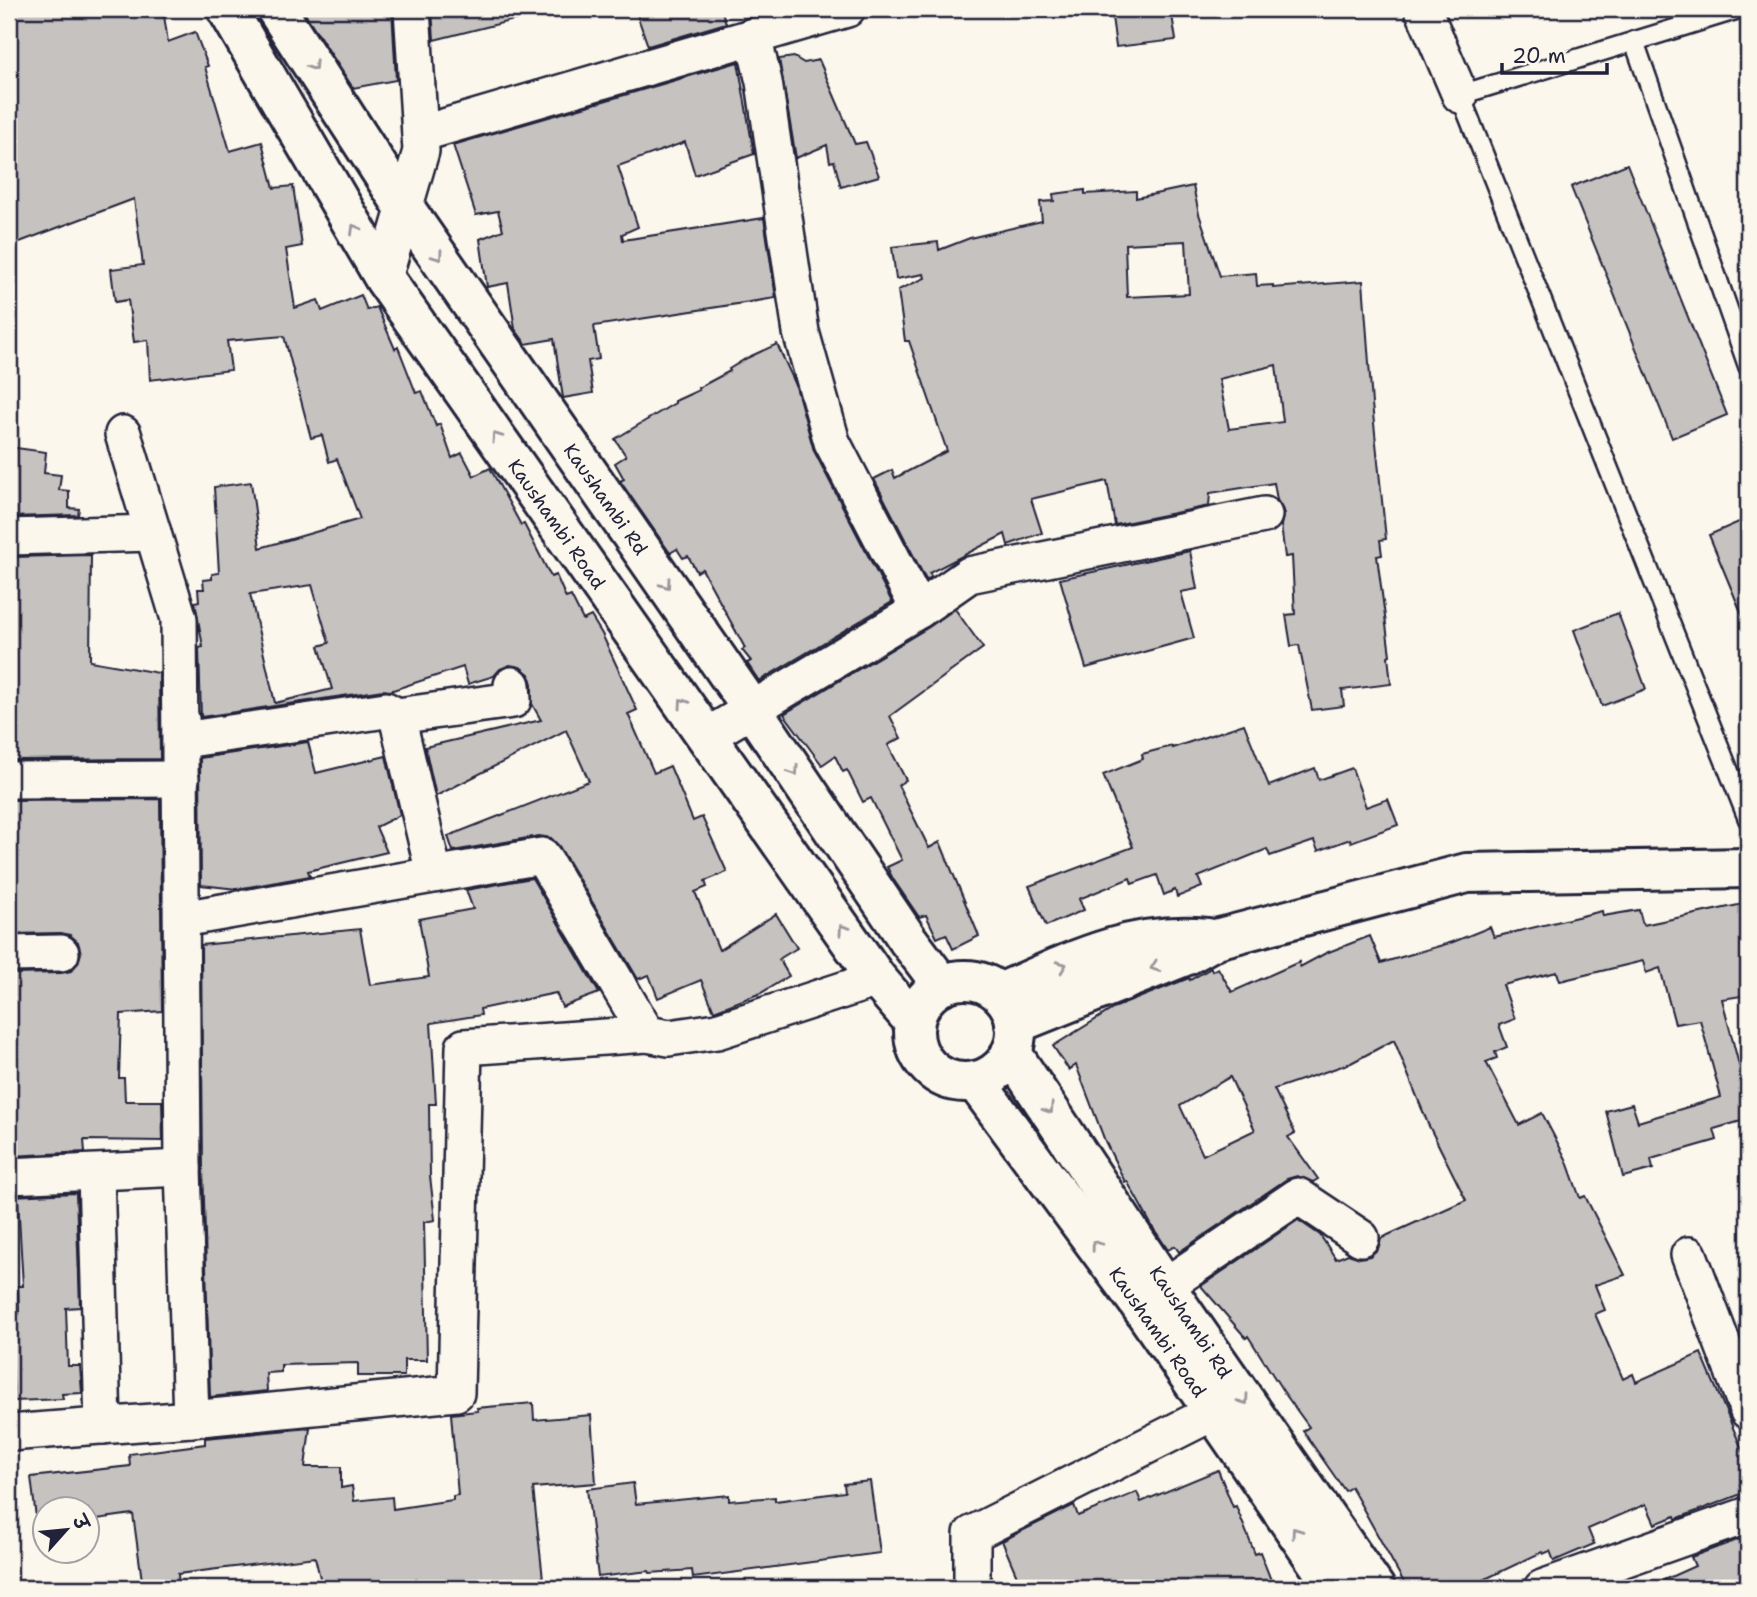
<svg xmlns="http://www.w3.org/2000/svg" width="1757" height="1597" viewBox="0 0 1757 1597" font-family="'Shantell Sans','Playpen Sans Deva',sans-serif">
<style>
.building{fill:#c6c2c0;stroke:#22223b;stroke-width:2;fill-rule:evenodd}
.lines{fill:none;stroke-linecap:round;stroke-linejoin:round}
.service-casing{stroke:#22223b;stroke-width:23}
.minor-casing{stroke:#22223b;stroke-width:40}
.secondary-casing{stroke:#22223b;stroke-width:44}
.service{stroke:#fbf7ec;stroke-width:18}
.minor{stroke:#fbf7ec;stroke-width:35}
.secondary{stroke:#fbf7ec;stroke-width:38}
.oneway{stroke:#99979c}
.labels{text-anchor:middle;stroke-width:5;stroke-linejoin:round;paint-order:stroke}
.street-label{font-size:19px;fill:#22223b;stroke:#fbf7ec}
</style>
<rect width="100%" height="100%" fill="#fbf7ec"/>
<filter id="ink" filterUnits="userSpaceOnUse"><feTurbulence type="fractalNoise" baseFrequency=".0143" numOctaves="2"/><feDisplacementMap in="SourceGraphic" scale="14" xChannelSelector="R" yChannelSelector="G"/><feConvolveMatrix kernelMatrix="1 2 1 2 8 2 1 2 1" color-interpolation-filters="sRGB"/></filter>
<g filter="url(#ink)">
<g class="building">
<path d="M9 9H163L168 42 195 32 208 66 205 67 230 151 262 142 274 188 293 186 302 246 286 249 295 308 318 300 322 311 361 295 367 310 377 307 395 349 398 347 416 393 422 391 436 426 440 424 452 458 462 453 474 476 490 468 521 525 524 524 551 577 556 575 566 598 571 596 583 620 591 616 602 634 637 710 628 714 654 773 670 766 693 821 702 817 727 872 705 881 707 887 695 892 719 950 776 914 797 948 779 959 789 976 761 993 714 1011 701 980 658 998 649 975 638 979 559 846 551 838 539 836 453 851 448 836 589 781 566 730 436 796 425 747 541 720 532 704V684L529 674 520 667 510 665 500 669 494 676 468 684 463 667 390 691 383 690 201 717 199 648 203 647 195 602 199 601 198 589H204L203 580 212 579V574L219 573 214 487 251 482 260 548 360 519 337 459 329 462 322 435 311 438 284 336 227 341 231 370 150 380 148 340 134 342 128 300 115 302 111 269 143 265 134 199 9 246ZM312 585 329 643 319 646 332 689 275 703 250 594Z"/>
<polygon points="302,9 392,9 396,80 353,88"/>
<polygon points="432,9 517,9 518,19 434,40"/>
<polygon points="635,9 721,9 726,23 648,46"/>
<polygon points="1111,9 1171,9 1176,40 1116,47"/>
<polygon points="794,57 804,63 819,60 855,144 866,142 879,176 841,187 834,161 830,162 827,145 796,158 779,59"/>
<polygon points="738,62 754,154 695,175 685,142 618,166 638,227 622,234 623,240 764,218 776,298 594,326 599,359 588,361 593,393 563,398 554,339 526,344 515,329 508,283 487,287 480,239 503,230 498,211 476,215 453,145"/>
<polygon points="1627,164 1727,415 1672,438 1571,187"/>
<path d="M1193 186 1199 214 1220 276 1256 273 1257 286 1273 285V288L1363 281 1372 404 1386 539 1380 540 1382 555 1377 556 1390 655 1388 656 1391 684 1342 690 1344 706 1312 710 1299 645 1291 646 1286 615 1295 614 1292 556 1285 557 1281 525 1284 512 1277 500 1274 483 1210 493 1209 506 1115 525 1107 481 1031 499 1042 533 1008 545 1005 534 929 573 932 577 926 580 874 479 892 470 895 478 947 451 909 341H905L898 290 925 278 924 274 896 279 892 247 938 242 939 250 970 238 1042 221 1040 202 1054 201 1053 194 1085 190V194L1136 191V198ZM1186 241 1189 294 1127 297 1125 244ZM1276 365 1283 422 1229 429 1219 379Z"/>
<polygon points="777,344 795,383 814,451 892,602 759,681 747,663 751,661 742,650 745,648 702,569 697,572 688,556 683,558 677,549 670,553 620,481 624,479 615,463 626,456 615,439 675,403 675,401 699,390 698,388 730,371 729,369 747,358"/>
<polygon points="9,447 46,452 44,473 61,475 59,490 69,491 69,508 79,509 78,515 9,517"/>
<polygon points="1748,518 1748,629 1709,535"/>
<polygon points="1190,551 1197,589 1181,592 1194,638 1086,668 1060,579"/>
<polygon points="91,555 90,661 159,673 160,759 9,760 9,612 13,613 13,557"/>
<polygon points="955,609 983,648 890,716 901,738 888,745 906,780 898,785 929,848 940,842 979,936 953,949 946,934 937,938 926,915 919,917 893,879 887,867 902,860 871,798 863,802 847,770 843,772 835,756 822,765 784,714 929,627"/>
<polygon points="1618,613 1646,689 1602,706 1574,630"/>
<polygon points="1244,724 1269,786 1315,768 1319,780 1352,768 1366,807 1388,799 1398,825 1351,842 1350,839 1318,851 1314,841 1270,856 1267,849 1198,877 1202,887 1177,897 1175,890 1164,895 1157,875 1132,884 1130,878 1079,899 1084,910 1046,926 1029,886 1133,847 1103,775 1143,759 1142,754 1172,746 1172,748"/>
<polygon points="308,742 316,773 386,756 400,815 376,827 387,852 308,871 310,876 237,889 201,885 200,758"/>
<polygon points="160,799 162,1011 121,1014 119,1078 124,1078 125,1101 162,1101 163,1141 84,1140 85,1152 11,1156 9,1052 13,1052 9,996 14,995 13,974 61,973 71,971 78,963 81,953 78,942 70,935 61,933 9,934 9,800"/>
<polygon points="532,878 599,993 562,1007 556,993 480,1009 481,1015 431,1023 436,1104 429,1104 430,1176 435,1220 424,1222 427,1360 404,1360 404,1376 358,1376 358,1363 281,1365 281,1372 266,1373 267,1391 210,1397 203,1168 201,945 360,929 370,985 429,977 419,919 473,909 466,890"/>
<path d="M1748 903V995L1722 999 1748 1100V1119L1714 1129 1717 1140 1651 1159 1653 1169 1623 1177 1606 1111 1632 1104 1638 1122 1721 1097 1700 1020 1675 1024 1660 968 1646 973 1643 961 1560 981 1557 972 1503 985 1515 1019 1499 1025 1507 1047 1495 1052 1497 1058 1486 1062 1519 1125 1542 1113 1566 1159 1580 1198 1585 1196 1625 1275 1595 1285 1605 1310 1595 1314 1623 1379 1633 1374 1636 1382 1701 1353 1748 1463V1483L1740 1485 1744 1493 1676 1519 1675 1516 1655 1524 1646 1504 1588 1529 1594 1544 1554 1561 1550 1551 1543 1554 1542 1552 1481 1581 1467 1585 1465 1581 1451 1588H1407L1351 1487 1345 1491 1303 1431 1309 1427 1283 1391 1248 1336 1246 1338 1201 1286 1298 1220 1320 1235 1336 1259 1348 1254 1360 1258 1370 1256 1378 1249 1381 1239 1388 1235 1466 1200 1428 1124 1394 1040 1351 1063 1274 1089 1295 1133 1288 1137 1318 1179 1313 1182 1297 1176 1287 1179 1179 1252 1175 1246 1168 1250 1152 1226 1127 1181 1125 1182 1105 1141 1076 1065 1069 1070 1053 1046 1116 1007 1189 978 1190 980 1211 968 1212 971 1218 968 1232 992 1299 962 1300 967 1326 953 1370 936 1381 963 1453 942 1490 927 1494 937 1602 911 1603 916 1639 910 1643 925ZM1230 1077 1255 1130 1203 1155 1180 1106Z"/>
<polygon points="76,1193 80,1307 66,1308 68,1366 80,1366 82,1393 62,1394 63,1399 14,1401 10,1314 19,1314 18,1286 23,1286 18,1200 12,1200 12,1196"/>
<polygon points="533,1403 534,1420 591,1415 596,1483 533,1488 544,1588 329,1588 329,1581 321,1582 315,1557 178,1574 179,1588 143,1588 133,1514 90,1520 88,1518 88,1509 46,1509 46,1525 37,1526 31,1477 130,1466 129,1454 205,1444 205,1438 310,1428 305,1467 341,1467 341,1488 352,1486 354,1501 392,1497 393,1509 453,1500 453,1496 458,1495 451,1414 478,1411 477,1408"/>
<polygon points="1218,1470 1233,1507 1236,1506 1255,1554 1260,1552 1274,1588 1022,1588 1002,1541 1074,1505 1078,1516 1137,1492 1141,1502"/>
<polygon points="870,1481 880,1553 693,1578 692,1570 650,1573 649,1571 598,1577 587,1489 633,1483 636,1504 729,1495 729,1501 775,1497 775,1501 845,1492 844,1484"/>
<polygon points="1740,1539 1748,1558 1748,1588 1646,1588 1695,1566 1691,1557"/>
</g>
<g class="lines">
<defs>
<g id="service">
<polyline points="1739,9 1460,95 1748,819"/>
<polyline points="1634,41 1748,366"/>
</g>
<g id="minor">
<polyline points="1423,9 1460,95"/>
<polyline points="753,36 764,82 801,332 832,442 919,610"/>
<polyline points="420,134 847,9"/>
<polyline points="384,278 421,151 412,9"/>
<polyline points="123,434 179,619 183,1168 191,1419"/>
<polyline points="9,537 153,533"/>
<polyline points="397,716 434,874"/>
<polyline points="181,719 183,740 386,710 397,716 513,700 512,685"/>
<polyline points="707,736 919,610 969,575 1264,515"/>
<polyline points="9,780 181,779"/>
<polyline points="182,919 542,856 647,1034"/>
<polyline points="9,954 61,953"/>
<polyline points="96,1173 103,1426"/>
<polyline points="9,1176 183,1168"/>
<polyline points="1689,1255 1748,1411"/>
<polyline points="1165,1286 1298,1196 1361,1238"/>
<polyline points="9,1433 191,1419 456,1393 464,1047 647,1034 669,1038 717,1031 877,979"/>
<polyline points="972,1588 972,1534 1214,1412"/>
<polyline points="1542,1588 1748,1515"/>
</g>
<g id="secondary">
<polyline points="227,9 384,278 877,979 914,1022"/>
<polyline points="276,9 404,207 752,709 908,940 942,985"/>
<circle cx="965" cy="1031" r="51"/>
<path d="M1000 993C1068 963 1131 930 1207 938"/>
<polyline points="1015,1024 1187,955 1216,939 1467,873 1748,868"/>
<polyline points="1011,1052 1165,1286 1375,1588"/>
<polyline points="975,1081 1138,1302 1335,1588"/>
</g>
</defs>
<use href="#service" class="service-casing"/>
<use href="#minor" class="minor-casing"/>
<use href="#secondary" class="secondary-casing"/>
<use href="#service" class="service"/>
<use href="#minor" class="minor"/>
<use href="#secondary" class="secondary"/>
</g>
<defs><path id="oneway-chevron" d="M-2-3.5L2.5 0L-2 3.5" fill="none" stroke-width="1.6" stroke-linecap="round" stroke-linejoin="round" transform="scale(1.75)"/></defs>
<g class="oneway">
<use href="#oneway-chevron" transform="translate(313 66) rotate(57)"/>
<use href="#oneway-chevron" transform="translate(355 229) rotate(-120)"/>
<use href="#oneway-chevron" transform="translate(438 256) rotate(55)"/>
<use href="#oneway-chevron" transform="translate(496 437) rotate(-125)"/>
<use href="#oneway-chevron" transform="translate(666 584) rotate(55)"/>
<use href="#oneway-chevron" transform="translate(683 703) rotate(-125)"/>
<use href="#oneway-chevron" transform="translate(794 771) rotate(56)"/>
<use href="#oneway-chevron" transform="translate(843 929) rotate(-125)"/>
<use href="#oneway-chevron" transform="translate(1062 966) rotate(-21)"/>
<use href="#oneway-chevron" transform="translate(1155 967) rotate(160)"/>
<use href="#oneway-chevron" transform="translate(1049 1109) rotate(57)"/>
<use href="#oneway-chevron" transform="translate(1096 1245) rotate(-126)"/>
<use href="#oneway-chevron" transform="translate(1244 1400) rotate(55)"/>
<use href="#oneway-chevron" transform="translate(1296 1532) rotate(-125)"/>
</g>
</g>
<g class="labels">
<g class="street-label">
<text transform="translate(606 499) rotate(55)" y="7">Kaushambi Rd</text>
<text transform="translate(557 524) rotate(55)" y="7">Kaushambi Road</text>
<text transform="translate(1191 1322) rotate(56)" y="7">Kaushambi Rd</text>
<text transform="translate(1158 1332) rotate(55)" y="7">Kaushambi Road</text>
</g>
</g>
<rect width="1757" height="1597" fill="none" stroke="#fbf7ec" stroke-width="35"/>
<rect x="18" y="18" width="1722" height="1562" fill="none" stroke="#22223b" stroke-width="2.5" filter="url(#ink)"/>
<g transform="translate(66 1530) rotate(63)"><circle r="33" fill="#fbf7ec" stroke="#a4a2a5" stroke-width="2"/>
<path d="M0-5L12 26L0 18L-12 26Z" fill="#22223b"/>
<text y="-10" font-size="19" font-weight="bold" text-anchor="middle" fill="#22223b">उ</text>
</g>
<path d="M1502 63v10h105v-10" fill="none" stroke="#22223b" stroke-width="3.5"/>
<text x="1512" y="63" font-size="21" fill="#22223b" stroke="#fbf7ec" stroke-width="5" paint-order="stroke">20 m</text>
</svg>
